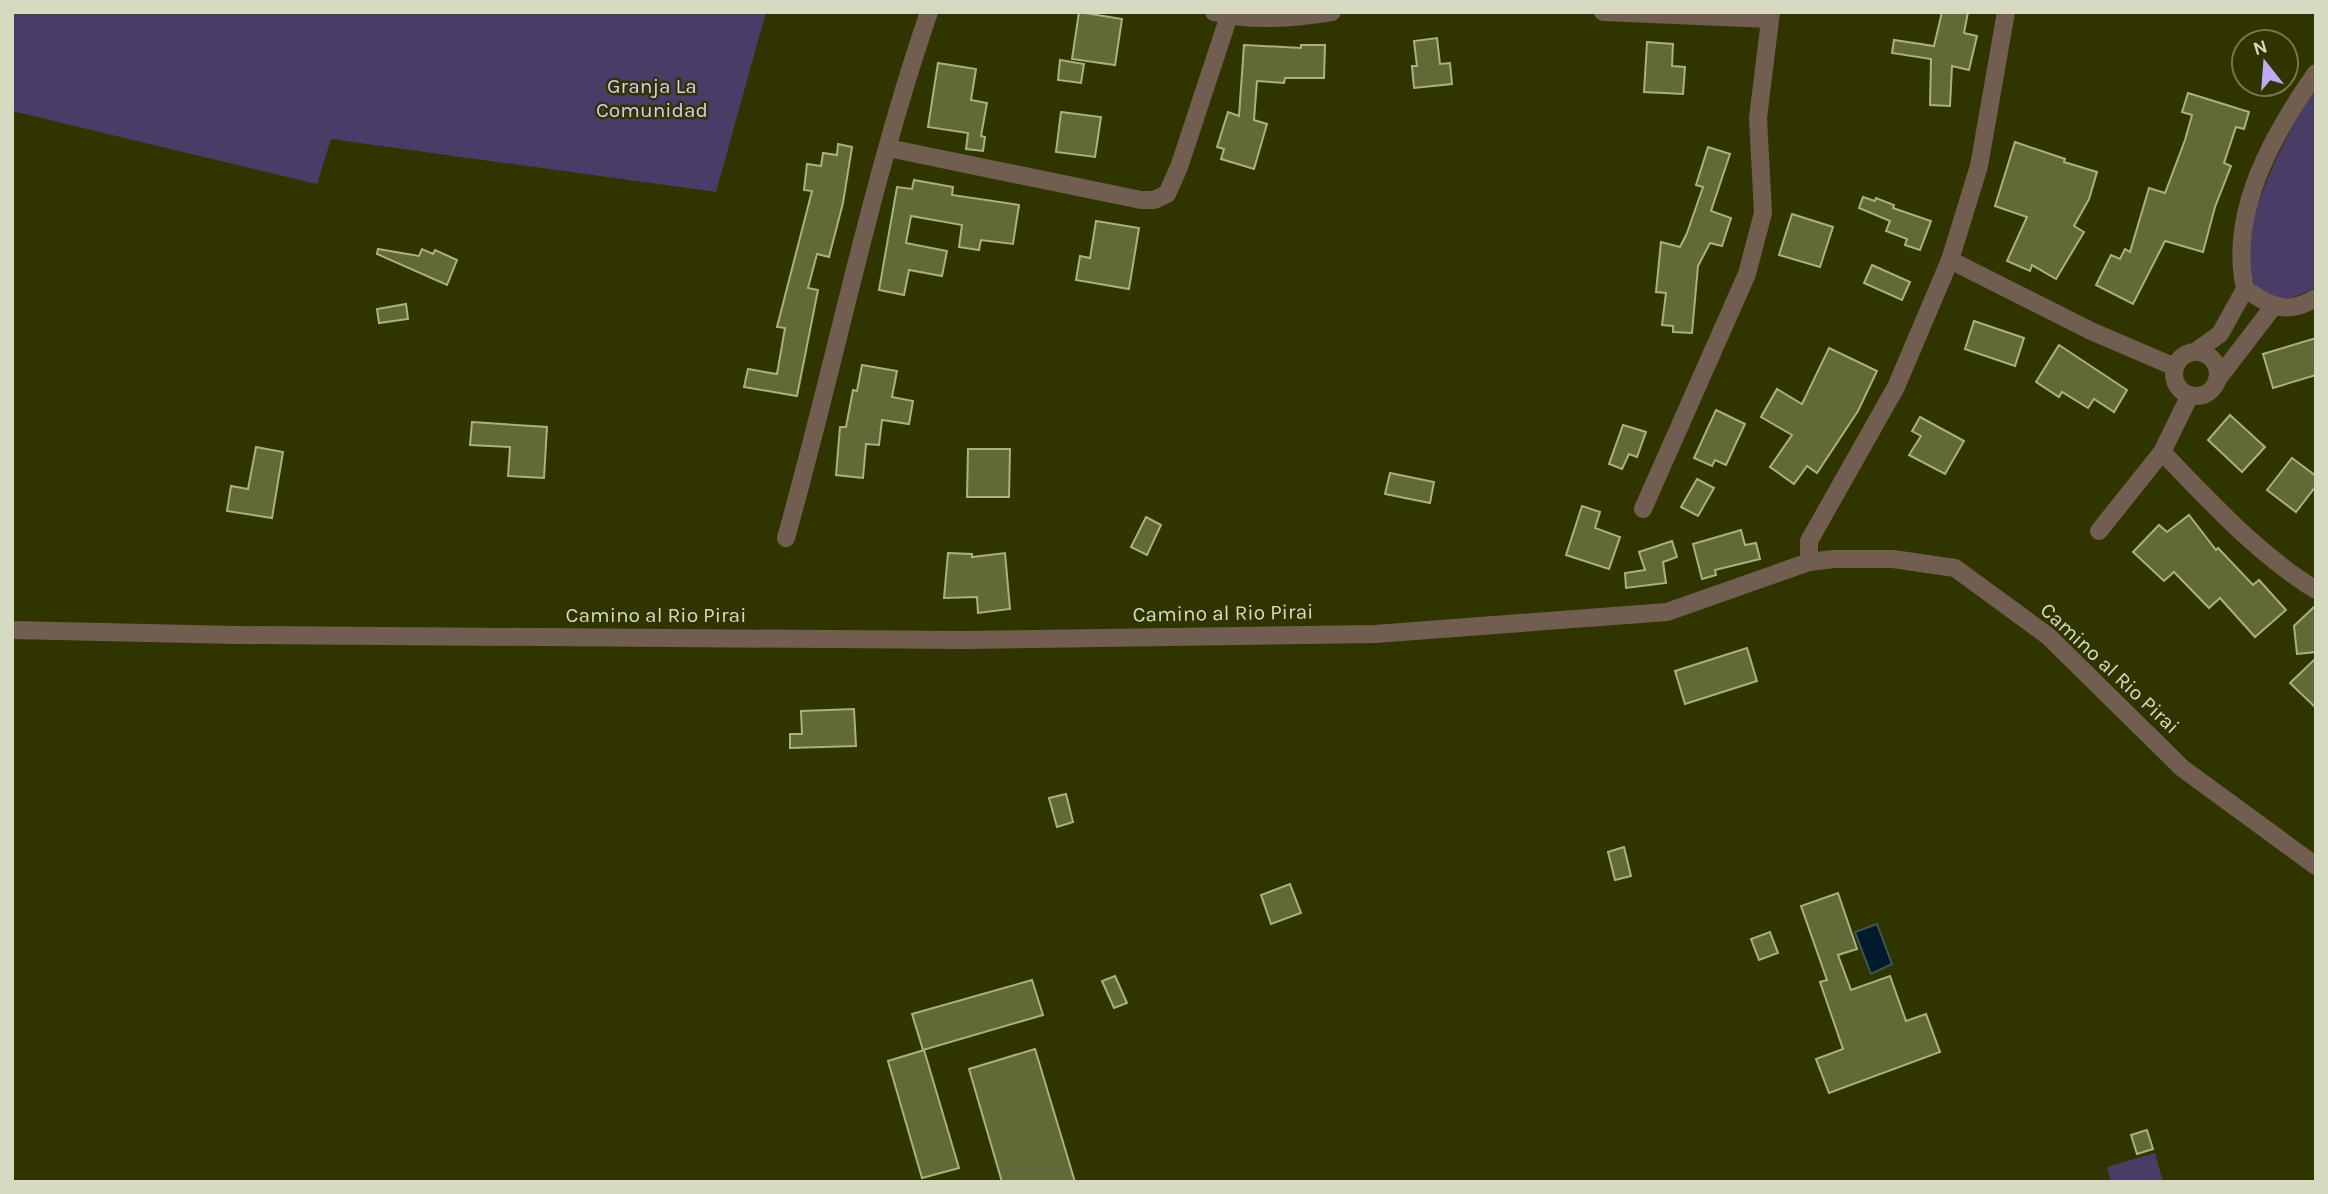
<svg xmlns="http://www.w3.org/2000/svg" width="2328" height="1194" viewBox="0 0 2328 1194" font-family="Karla,sans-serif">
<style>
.green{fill:#493d67}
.water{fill:#001b2c;stroke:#405458;stroke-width:2}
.building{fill:#616937;stroke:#a9b27e;stroke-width:2}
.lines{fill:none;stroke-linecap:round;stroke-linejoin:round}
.street{stroke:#715e50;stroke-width:18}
.labels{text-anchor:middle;stroke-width:5;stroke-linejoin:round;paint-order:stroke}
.park-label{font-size:21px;fill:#d6cafa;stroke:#303500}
.street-label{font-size:21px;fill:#d5dac0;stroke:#303500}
</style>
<rect width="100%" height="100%" fill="#303500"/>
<g class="green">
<polygon points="12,12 766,12 716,192 331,139 317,184 12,111"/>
<path d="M2316 87V287C2302 295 2281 304 2266 295 2212 264 2293 122 2316 87Z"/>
<polygon points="2155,1153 2163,1182 2111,1182 2107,1167"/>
</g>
<polygon class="water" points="1877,924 1892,964 1871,974 1855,932"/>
<g class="building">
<polygon points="1079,12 1122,19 1115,65 1072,59"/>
<polygon points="1942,12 1968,12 1964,33 1977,36 1969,70 1952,66 1950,106 1930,105 1931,59 1892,53 1894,40 1934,46"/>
<polygon points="1437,38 1440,64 1450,63 1452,84 1414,88 1412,66 1417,66 1414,41"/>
<polygon points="1647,42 1673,44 1672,66 1685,67 1683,94 1644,92"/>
<polygon points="1244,45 1301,48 1301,45 1325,45 1324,78 1285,78 1284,83 1257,81 1254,120 1267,124 1254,169 1221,159 1224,149 1217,147 1228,112 1239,116"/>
<polygon points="1060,60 1084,64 1081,83 1058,80"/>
<polygon points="938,63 976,69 971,100 987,103 981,136 985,137 983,151 966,149 968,133 928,127"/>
<polygon points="2188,93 2249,112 2244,129 2236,127 2224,163 2231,166 2215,207 2203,252 2165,241 2133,304 2096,285 2111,255 2120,259 2125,249 2130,252 2149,188 2165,193 2185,140 2192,115 2182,112"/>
<polygon points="1061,112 1101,117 1095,157 1056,152"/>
<polygon points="2015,142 2065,159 2064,162 2097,172 2089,199 2074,226 2084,232 2056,279 2032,265 2030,271 2007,261 2027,217 1995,206"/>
<polygon points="838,144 852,147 843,203 829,257 817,254 808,288 818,290 797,396 744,387 748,369 777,374 785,328 777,327 812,191 804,190 807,164 821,166 823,153 837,155"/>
<polygon points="1708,147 1730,154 1711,211 1731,218 1722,246 1710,243 1698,266 1692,333 1673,332 1673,326 1662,325 1666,293 1656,292 1661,242 1680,247 1687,233 1703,187 1696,185"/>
<polygon points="914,180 953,187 952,195 1019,205 1013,244 981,240 979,250 959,247 962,225 911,216 906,243 947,251 942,276 909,270 904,295 879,290 897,187 912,189"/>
<polygon points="1863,197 1875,201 1876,198 1894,205 1893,208 1931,221 1920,250 1905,245 1907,239 1886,231 1890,221 1859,208"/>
<polygon points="1792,214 1833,227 1820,267 1779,255"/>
<polygon points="1096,221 1139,228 1129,289 1076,280 1080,256 1090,258"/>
<polygon points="378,249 419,256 422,249 433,254 435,250 457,260 447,285 377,254"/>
<polygon points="1872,265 1910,282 1902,300 1864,283"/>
<polygon points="406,304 408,319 379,323 377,309"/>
<polygon points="1974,321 2024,338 2015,366 1965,349"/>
<polygon points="2316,338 2316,375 2273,388 2263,354"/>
<polygon points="2059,345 2127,390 2114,412 2094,399 2088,408 2062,392 2059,397 2036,382"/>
<polygon points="1829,348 1877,371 1858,411 1817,473 1807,466 1794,484 1770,467 1792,435 1761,417 1777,389 1802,404"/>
<polygon points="862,365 897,371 892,397 913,401 909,424 882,420 879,445 866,444 863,478 836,475 840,427 846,427 853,390 857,391"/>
<polygon points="1716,410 1745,424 1726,465 1715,460 1712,466 1694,458"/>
<polygon points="2230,415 2265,447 2242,472 2208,440"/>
<polygon points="1920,417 1964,441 1945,474 1909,455 1921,436 1912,431"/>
<polygon points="472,422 547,427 544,478 508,476 510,447 470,445"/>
<polygon points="1623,425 1646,432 1637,457 1629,454 1622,469 1609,464"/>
<polygon points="256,447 283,452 272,518 227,511 231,486 248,489"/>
<polygon points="968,449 1010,449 1009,497 967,497"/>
<polygon points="2292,458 2316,476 2316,486 2296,512 2267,490"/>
<polygon points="1390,473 1434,482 1430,503 1385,494"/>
<polygon points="1697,479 1714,488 1698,516 1681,507"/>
<polygon points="1582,506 1600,512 1595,528 1620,537 1609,569 1566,555"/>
<polygon points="2189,515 2216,550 2218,548 2253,585 2259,580 2286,610 2255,637 2220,598 2209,608 2174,572 2164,581 2133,552 2159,525 2167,532"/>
<polygon points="1146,517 1161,525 1147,555 1131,547"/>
<polygon points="1741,530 1745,545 1756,543 1760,559 1715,570 1716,575 1702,579 1693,544"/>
<polygon points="1672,541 1677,557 1663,562 1666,583 1626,588 1625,573 1645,570 1639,552"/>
<polygon points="948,553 972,554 972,557 1005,553 1010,609 978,613 977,597 944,598"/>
<polygon points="2316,605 2316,652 2297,654 2294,626"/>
<polygon points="1747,648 1757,681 1685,704 1675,671"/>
<polygon points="2316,658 2316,708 2290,683"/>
<polygon points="854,709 856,746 790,748 790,734 802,734 801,711"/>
<polygon points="1066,794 1073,822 1057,827 1049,798"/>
<polygon points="1624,847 1631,876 1615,880 1608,852"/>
<polygon points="1290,884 1301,913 1271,924 1261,895"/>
<polygon points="1838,893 1857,949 1838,955 1851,990 1890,976 1906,1021 1926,1014 1940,1052 1829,1093 1816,1059 1843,1049 1820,982 1827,980 1801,906"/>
<polygon points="1770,932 1778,953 1759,960 1751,939"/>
<polygon points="1115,976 1127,1003 1114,1008 1102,981"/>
<polygon points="1032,980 1043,1015 923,1050 912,1014"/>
<polygon points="1035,1049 1075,1182 1002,1182 969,1069"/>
<polygon points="924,1050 959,1168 922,1178 888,1061"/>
<polygon points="2147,1130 2153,1149 2137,1154 2131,1135"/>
</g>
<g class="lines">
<g class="street">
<path d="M1214 12C1252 22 1294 18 1332 12"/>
<polyline points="1603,12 1770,19"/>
<polyline points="888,148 1141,200 1154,200 1167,194 1179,167 1229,16"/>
<polyline points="1950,260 2091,331 2175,367"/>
<path d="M2245 289C2271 306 2286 316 2316 298"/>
<path d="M2195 352 2220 334 2245 289C2228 213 2273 134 2316 73"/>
<circle cx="2196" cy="374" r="22"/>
<polyline points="2217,380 2273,307"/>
<path d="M2162 452C2210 501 2257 554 2316 590"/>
<polyline points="1643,509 1747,274 1763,213 1758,118 1771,12"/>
<polyline points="2099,531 2162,452 2190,395"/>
<path d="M786 538C835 364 870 184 929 12"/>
<polyline points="1809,562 1809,541 1896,387 1950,260 1979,166 2006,12"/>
<polyline points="12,630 236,635 964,640 1375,634 1667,612 1809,562 1834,559 1893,559 1955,568 2048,636 2182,768 2316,866"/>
</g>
</g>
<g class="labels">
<g class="park-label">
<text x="652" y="93">Granja La<tspan x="652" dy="24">Comunidad</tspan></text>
</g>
<g class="street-label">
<text transform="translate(1223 613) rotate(-1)" y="7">Camino al Rio Pirai</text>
<text x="656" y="622">Camino al Rio Pirai</text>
<text transform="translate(2110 668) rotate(43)" y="7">Camino al Rio Pirai</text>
</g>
</g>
<rect width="2328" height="1194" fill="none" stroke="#d5dac0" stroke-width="28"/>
<g transform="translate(2265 63) rotate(343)"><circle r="33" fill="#303500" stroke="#72774d" stroke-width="2"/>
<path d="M0-5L12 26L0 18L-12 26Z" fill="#bea9f5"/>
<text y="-10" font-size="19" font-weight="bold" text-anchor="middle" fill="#d5dac0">N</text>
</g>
</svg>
